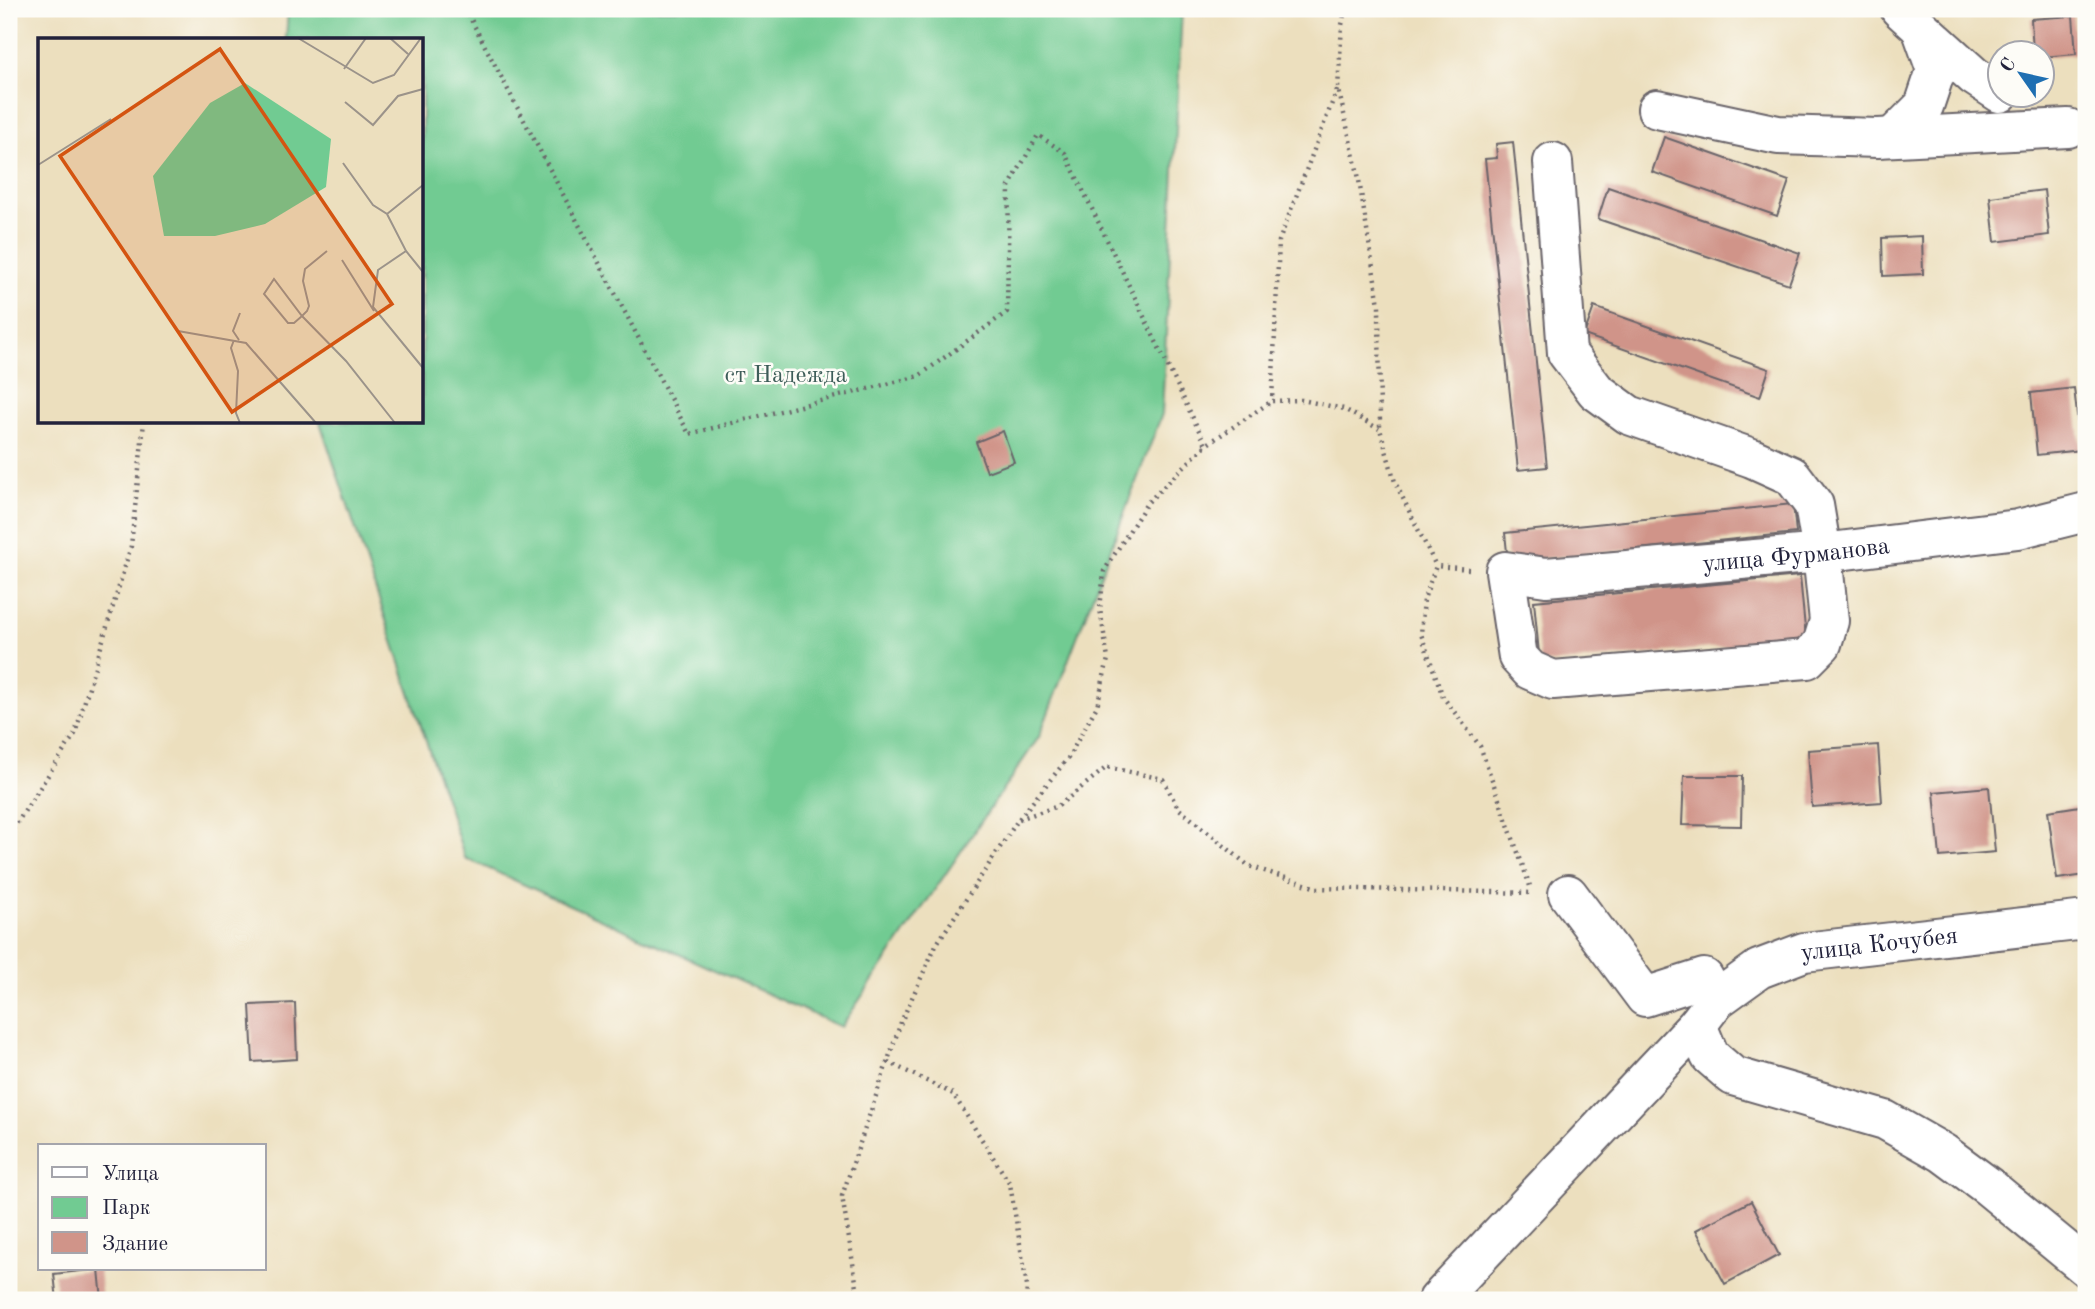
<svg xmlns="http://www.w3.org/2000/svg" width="2095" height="1309" viewBox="0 0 2095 1309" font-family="'Old Standard TT',serif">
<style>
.green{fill:#71cb92;stroke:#4a7666;stroke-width:2}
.building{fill:#d09489}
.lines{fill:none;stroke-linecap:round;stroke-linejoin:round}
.minor-casing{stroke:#696469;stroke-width:42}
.path{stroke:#696469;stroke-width:4.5;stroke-dasharray:2 5;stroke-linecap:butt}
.minor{stroke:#fff;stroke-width:38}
.labels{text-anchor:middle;stroke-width:5;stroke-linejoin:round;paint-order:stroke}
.park-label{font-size:24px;fill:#3e5d59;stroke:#fdfcf7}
.street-label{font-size:24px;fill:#22223b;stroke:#fdfcf7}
.inset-road{fill:none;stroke:#9b938a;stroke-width:2}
.view{fill:#d45411;fill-opacity:0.15;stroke:#d45411;stroke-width:3.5}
.inset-edge{fill:none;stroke:#22223b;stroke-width:3.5}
</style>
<rect width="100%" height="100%" fill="#fdfcf7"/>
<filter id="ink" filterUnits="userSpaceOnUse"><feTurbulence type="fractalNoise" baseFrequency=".0143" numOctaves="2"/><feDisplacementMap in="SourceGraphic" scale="14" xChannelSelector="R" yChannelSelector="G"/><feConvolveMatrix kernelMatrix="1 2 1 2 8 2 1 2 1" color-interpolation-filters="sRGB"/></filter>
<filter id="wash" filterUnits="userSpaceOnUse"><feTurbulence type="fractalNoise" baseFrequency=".00686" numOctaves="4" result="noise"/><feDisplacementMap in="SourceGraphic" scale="28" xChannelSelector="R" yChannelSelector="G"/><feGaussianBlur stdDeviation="1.57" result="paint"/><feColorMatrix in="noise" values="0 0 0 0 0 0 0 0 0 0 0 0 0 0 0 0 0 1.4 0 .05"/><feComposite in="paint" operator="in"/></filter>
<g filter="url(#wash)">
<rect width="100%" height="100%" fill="#ecdfbe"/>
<polygon class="green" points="288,9 1182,9 1162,414 1039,737 841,1027 465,858 320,422 422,422 422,40 286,40"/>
<g id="blocks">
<g class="building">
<polygon points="2073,16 2076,54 2042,57 2042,52 2033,52 2031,19"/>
<polygon points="1664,137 1789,181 1777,216 1652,172"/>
<polygon points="1513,142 1547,467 1518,470 1485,159 1497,158 1496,144"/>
<polygon points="1608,187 1800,253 1789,284 1598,219"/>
<polygon points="2044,190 2049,235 1995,242 1990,197"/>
<polygon points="1922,236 1923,274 1883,276 1882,238"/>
<polygon points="1594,307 1769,369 1760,397 1584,335"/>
<polygon points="2074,388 2081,450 2037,455 2031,393"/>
<polygon points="1003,431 1014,462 987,472 976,442"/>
<polygon points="1793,504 1796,533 1508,562 1505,533"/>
<polygon points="1800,576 1806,639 1540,664 1534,601"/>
<polygon points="1878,745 1882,802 1812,807 1808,750"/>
<polygon points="1684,776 1742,776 1741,826 1682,825"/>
<polygon points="1989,787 1995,852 1940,857 1934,792"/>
<polygon points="2086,805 2086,875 2057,879 2048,811"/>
<polygon points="295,1003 297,1059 253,1062 250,1005"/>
<polygon points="1751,1201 1779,1255 1725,1284 1696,1230"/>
<polygon points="99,1269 102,1300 57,1300 54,1274"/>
</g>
</g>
</g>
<g filter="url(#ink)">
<use href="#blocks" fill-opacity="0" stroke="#696469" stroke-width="2"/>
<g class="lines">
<defs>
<g id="minor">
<polyline points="1900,9 1974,76 2000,93"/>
<polyline points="1657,109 1778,135 1878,138 2068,128"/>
<polyline points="1893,137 1924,106 1936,70 1921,28"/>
<path id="s1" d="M1553 162 1567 353 1596 391 1629 415 1752 458 1792 476 1814 505 1822 553 1829 621 1822 644 1807 659 1553 680 1530 670 1518 657 1505 571 1546 577 1822 553 2018 529 2086 512"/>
<polyline points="1568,894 1645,997 1704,978 1716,1000"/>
<polyline points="1697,1025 1710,1056 1733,1076 1885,1120 1943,1153 1989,1187 2086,1267"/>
<path id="s2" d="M1438 1300 1697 1025 1716 1000 1759 969 1804 952 2086 920"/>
</g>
</defs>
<use href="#minor" class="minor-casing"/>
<g class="path">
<polyline points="468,9 466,10 689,434 919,376 1007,312 1009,187 1038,135 1065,153 1206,445"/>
<polyline points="1345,9 1342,25 1338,88 1358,174 1379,305 1380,429 1395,482 1436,566"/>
<polyline points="1337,90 1279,241 1272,401 1302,400 1344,409 1379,429"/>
<polyline points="1469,569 1436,566 1424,599 1421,634 1443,697 1480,746 1531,889"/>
<polyline points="1019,819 1058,806 1107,767 1163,779 1178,808 1249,866 1317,888 1533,893"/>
<polyline points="9,835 75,734 131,546 144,422"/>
<polyline points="888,1062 953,1094 1010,1184 1027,1286 1026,1300"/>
<polyline points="859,1300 842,1196 901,1022 936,945 1018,820 1068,758 1097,706 1108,659 1100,609 1104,571 1147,503 1206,445 1272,401"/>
</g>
<use href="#minor" class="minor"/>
</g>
</g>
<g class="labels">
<g class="park-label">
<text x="786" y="382">ст Надежда</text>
</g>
<g class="street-label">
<text dy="8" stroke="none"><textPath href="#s1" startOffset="1330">улица Фурманова</textPath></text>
<text dy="8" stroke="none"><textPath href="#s2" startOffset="586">улица Кочубея</textPath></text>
</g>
</g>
<g transform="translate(38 38)">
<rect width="385" height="385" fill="#ecdfbe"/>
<path d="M207 45 293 101 288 149 227 186 177 198H126L115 138 172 65Z" fill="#71cb92"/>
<path class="inset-road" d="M260 0 335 45 356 37 383 0M352 0 370 16M306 31 328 0M307 64 335 87 360 58 385 51M305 125 335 167 349 176 368 213 385 234M0 127 73 81M349 176 385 147M289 213 267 231 265 243 271 268 269 273 264 278 256 285H250L226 256 236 241 264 278 308 323 357 385M368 213 340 232 335 269 385 330M304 222 336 273M140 293 208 305 278 385M196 302 193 310 200 333 198 375 202 385M201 302 195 293 202 275"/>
<path class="view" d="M182 11 354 266 194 374 22 118Z"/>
<rect width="385" height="385" class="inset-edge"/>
</g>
<rect width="2095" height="1309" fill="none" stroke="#fdfcf7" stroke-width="35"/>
<rect x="38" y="1144" width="228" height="126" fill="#fdfcf7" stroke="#a5a5ac" stroke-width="2"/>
<rect x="52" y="1167" width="35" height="10" fill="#ffffff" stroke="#a5a5ac" stroke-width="2"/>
<text x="102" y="1180" font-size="21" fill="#22223b">Улица</text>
<rect x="52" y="1197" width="35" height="21" fill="#71cb92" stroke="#a5a5ac" stroke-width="2"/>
<text x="102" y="1214" font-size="21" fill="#22223b">Парк</text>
<rect x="52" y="1232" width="35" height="21" fill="#d09489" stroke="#a5a5ac" stroke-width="2"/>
<text x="102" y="1250" font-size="21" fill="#22223b">Здание</text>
<g transform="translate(2021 74) rotate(304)"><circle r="33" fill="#fdfcf7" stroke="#a5a5ac" stroke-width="2"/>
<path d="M0-5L12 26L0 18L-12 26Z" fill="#1f6fb2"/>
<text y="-10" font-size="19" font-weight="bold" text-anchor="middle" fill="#22223b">С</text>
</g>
</svg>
